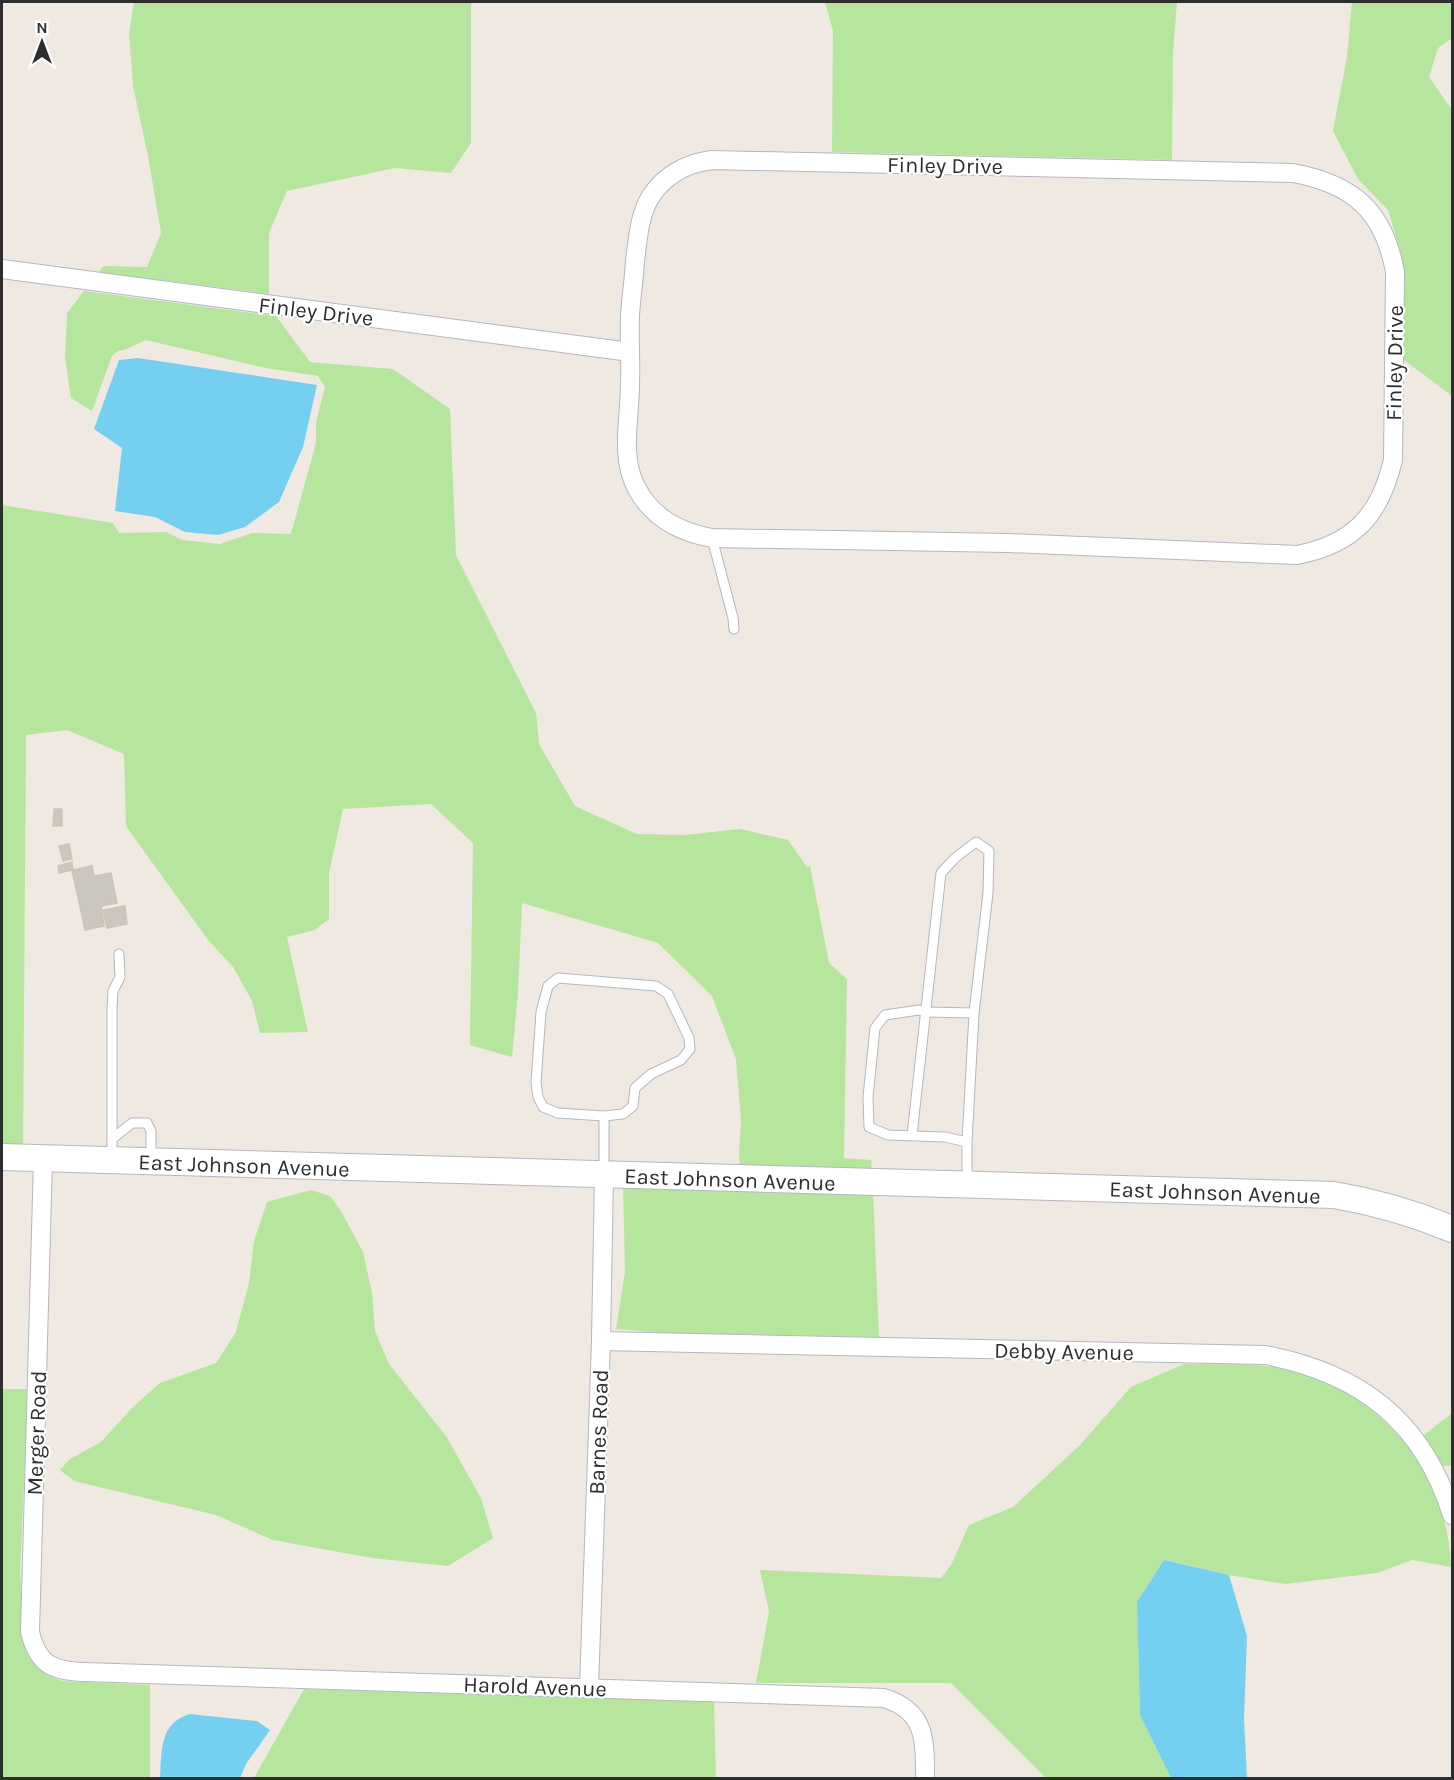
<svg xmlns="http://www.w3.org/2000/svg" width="1454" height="1780" viewBox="0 0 1454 1780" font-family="Karla,sans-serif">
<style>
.green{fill:#b6e59e}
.water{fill:#75cff0}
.building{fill:#cbc7bf;stroke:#cbc5ba;stroke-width:1.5}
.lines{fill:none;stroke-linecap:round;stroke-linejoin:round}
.lane-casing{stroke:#b4b7c1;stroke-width:11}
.street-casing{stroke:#b4b7c1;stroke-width:20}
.secondary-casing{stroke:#b4b7c1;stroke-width:28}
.lane{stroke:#fff;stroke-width:9}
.street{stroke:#fff;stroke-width:18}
.secondary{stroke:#fff;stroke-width:26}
.labels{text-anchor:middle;stroke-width:4.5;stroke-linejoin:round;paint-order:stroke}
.street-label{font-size:22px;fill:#2e2e2e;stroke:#fff}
</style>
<rect width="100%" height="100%" fill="#efe9e1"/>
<g class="green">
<polygon points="134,2 471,2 471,143 451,173 395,168 287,191 269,233 269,294 99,272 103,266 147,267 161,233 148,156 133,86 129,33"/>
<polygon points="825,2 1177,2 1173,52 1172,160 832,152 833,31"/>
<polygon points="1352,2 1452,2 1452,38 1438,48 1429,77 1452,110 1452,396 1403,359 1404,272 1400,250 1388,210 1358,179 1333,131 1347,57"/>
<polygon points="84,291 276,316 310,362 393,369 450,409 456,555 536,713 539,744 575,806 637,834 684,835 740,829 788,840 807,867 810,866 829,963 847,979 844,1158 871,1160 872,1173 740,1169 739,1153 741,1121 736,1059 712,996 658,943 522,903 518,993 512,1057 470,1045 473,843 431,804 343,809 329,873 329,919 315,930 287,937 308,1032 260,1033 252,1001 233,967 208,940 126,826 124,754 67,730 26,735 23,1148 2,1147 2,505 113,523 119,533 166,532 182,540 220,544 252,533 291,534 316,443 316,422 325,387 318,376 266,368 146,340 124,350 118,351 112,356 92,411 71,398 65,357 67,313"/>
<polygon points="623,1187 873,1193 879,1337 665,1333 616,1329 625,1272"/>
<polygon points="311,1190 330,1196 341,1211 363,1252 372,1293 375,1331 389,1364 446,1436 481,1498 493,1538 448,1566 372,1558 273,1540 216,1515 74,1481 60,1470 70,1459 101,1442 132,1408 160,1383 216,1363 236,1332 249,1283 254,1241 267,1202"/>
<path d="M1184 1364C1220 1365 1259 1362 1294 1371 1383 1395 1448 1474 1451 1567L1412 1560 1377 1573 1285 1584 1229 1575 1164 1560 1137 1602 1140 1715 1171 1778H1046L951 1683H756L769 1612 760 1570 941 1578 951 1565 969 1525 1013 1507 1080 1445 1131 1387Z"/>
<polygon points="2,1389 28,1389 20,1573 22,1592 21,1632 26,1652 35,1665 49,1676 63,1681 150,1685 150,1778 2,1778"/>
<polygon points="1452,1413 1452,1466 1443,1466 1424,1435"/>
<polygon points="304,1689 714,1702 716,1778 254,1778"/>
</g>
<g class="water">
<polygon points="138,358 317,385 303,447 279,502 245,527 218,535 185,532 155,517 115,511 122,448 94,429 119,360"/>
<polygon points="1164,1560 1229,1575 1247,1636 1244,1719 1247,1778 1171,1778 1140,1715 1137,1602"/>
<path d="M190 1714 257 1721 270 1730 246 1764 240 1778H160C162 1751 159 1723 190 1714Z"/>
</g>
<g class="building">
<polygon points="54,809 62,809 62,826 53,826"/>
<polygon points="69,844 72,859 63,861 59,846"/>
<polygon points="72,862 73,870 92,866 94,876 111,873 117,903 101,906 104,926 85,930 72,870 59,873 58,866"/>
<polygon points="125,906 127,924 107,928 103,910"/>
</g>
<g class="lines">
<defs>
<g id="lane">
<polyline points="712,538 733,618 734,629"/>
<polyline points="604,1116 558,1113 543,1107 538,1097 536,1083 541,1012 548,986 558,978 656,986 668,994 689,1038 690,1049 681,1060 651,1074 635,1088 633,1106 623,1114 604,1116 604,1173"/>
<polyline points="912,1135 941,873 955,858 976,842 989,851 988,893 974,1013"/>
<polyline points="112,1139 132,1123 147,1123 151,1131 151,1160"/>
<polyline points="112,1160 112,1008 113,991 120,977 119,954"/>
<polyline points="967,1183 967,1142 945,1137 888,1135 869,1127 868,1097 875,1028 885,1015 919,1010 926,1012 974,1013 967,1142"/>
</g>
<g id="street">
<path d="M712 160 1293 173C1353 184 1384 211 1395 272L1393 460C1380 515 1354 544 1297 555L1008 543 712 538C679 532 652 518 636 487 620 456 630 418 630 384 631 361 629 339 630 316 631 298 634 280 635 261 638 239 639 215 651 196 665 175 687 163 712 160Z"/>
<polyline points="2,269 630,352"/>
<path d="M43 1159 30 1632C38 1665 53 1671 84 1672L884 1698C926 1711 925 1740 925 1778"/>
<path d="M601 1341 1265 1355C1360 1373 1423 1421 1452 1515"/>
<polyline points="589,1688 601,1341 604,1176"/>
</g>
<path id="secondary" d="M2 1157 1334 1195C1376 1202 1413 1213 1452 1229"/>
</defs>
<use href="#lane" class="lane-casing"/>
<use href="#street" class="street-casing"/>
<use href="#secondary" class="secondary-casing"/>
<use href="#lane" class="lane"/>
<use href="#street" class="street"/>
<use href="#secondary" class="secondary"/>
</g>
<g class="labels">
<g class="street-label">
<text transform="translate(945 165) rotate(1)" y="8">Finley Drive</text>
<text transform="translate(316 311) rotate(7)" y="8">Finley Drive</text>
<text transform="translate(1394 363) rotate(-89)" y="8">Finley Drive</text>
<text transform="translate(244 1165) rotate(2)" y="8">East Johnson Avenue</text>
<text transform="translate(730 1179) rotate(2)" y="8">East Johnson Avenue</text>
<text transform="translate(1215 1192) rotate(2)" y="8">East Johnson Avenue</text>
<text transform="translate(1064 1351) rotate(1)" y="8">Debby Avenue</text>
<text transform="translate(598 1432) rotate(-88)" y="8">Barnes Road</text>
<text transform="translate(36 1433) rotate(-88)" y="8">Merger Road</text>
<text transform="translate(535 1686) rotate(2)" y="8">Harold Avenue</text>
</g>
</g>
<rect width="1454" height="1780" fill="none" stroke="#2e2e2e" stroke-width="6"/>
<g transform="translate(42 42)" stroke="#ffffff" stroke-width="4.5" paint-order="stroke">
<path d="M0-4.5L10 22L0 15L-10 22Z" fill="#2e2e2e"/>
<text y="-9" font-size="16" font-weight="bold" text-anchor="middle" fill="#2e2e2e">N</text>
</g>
</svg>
